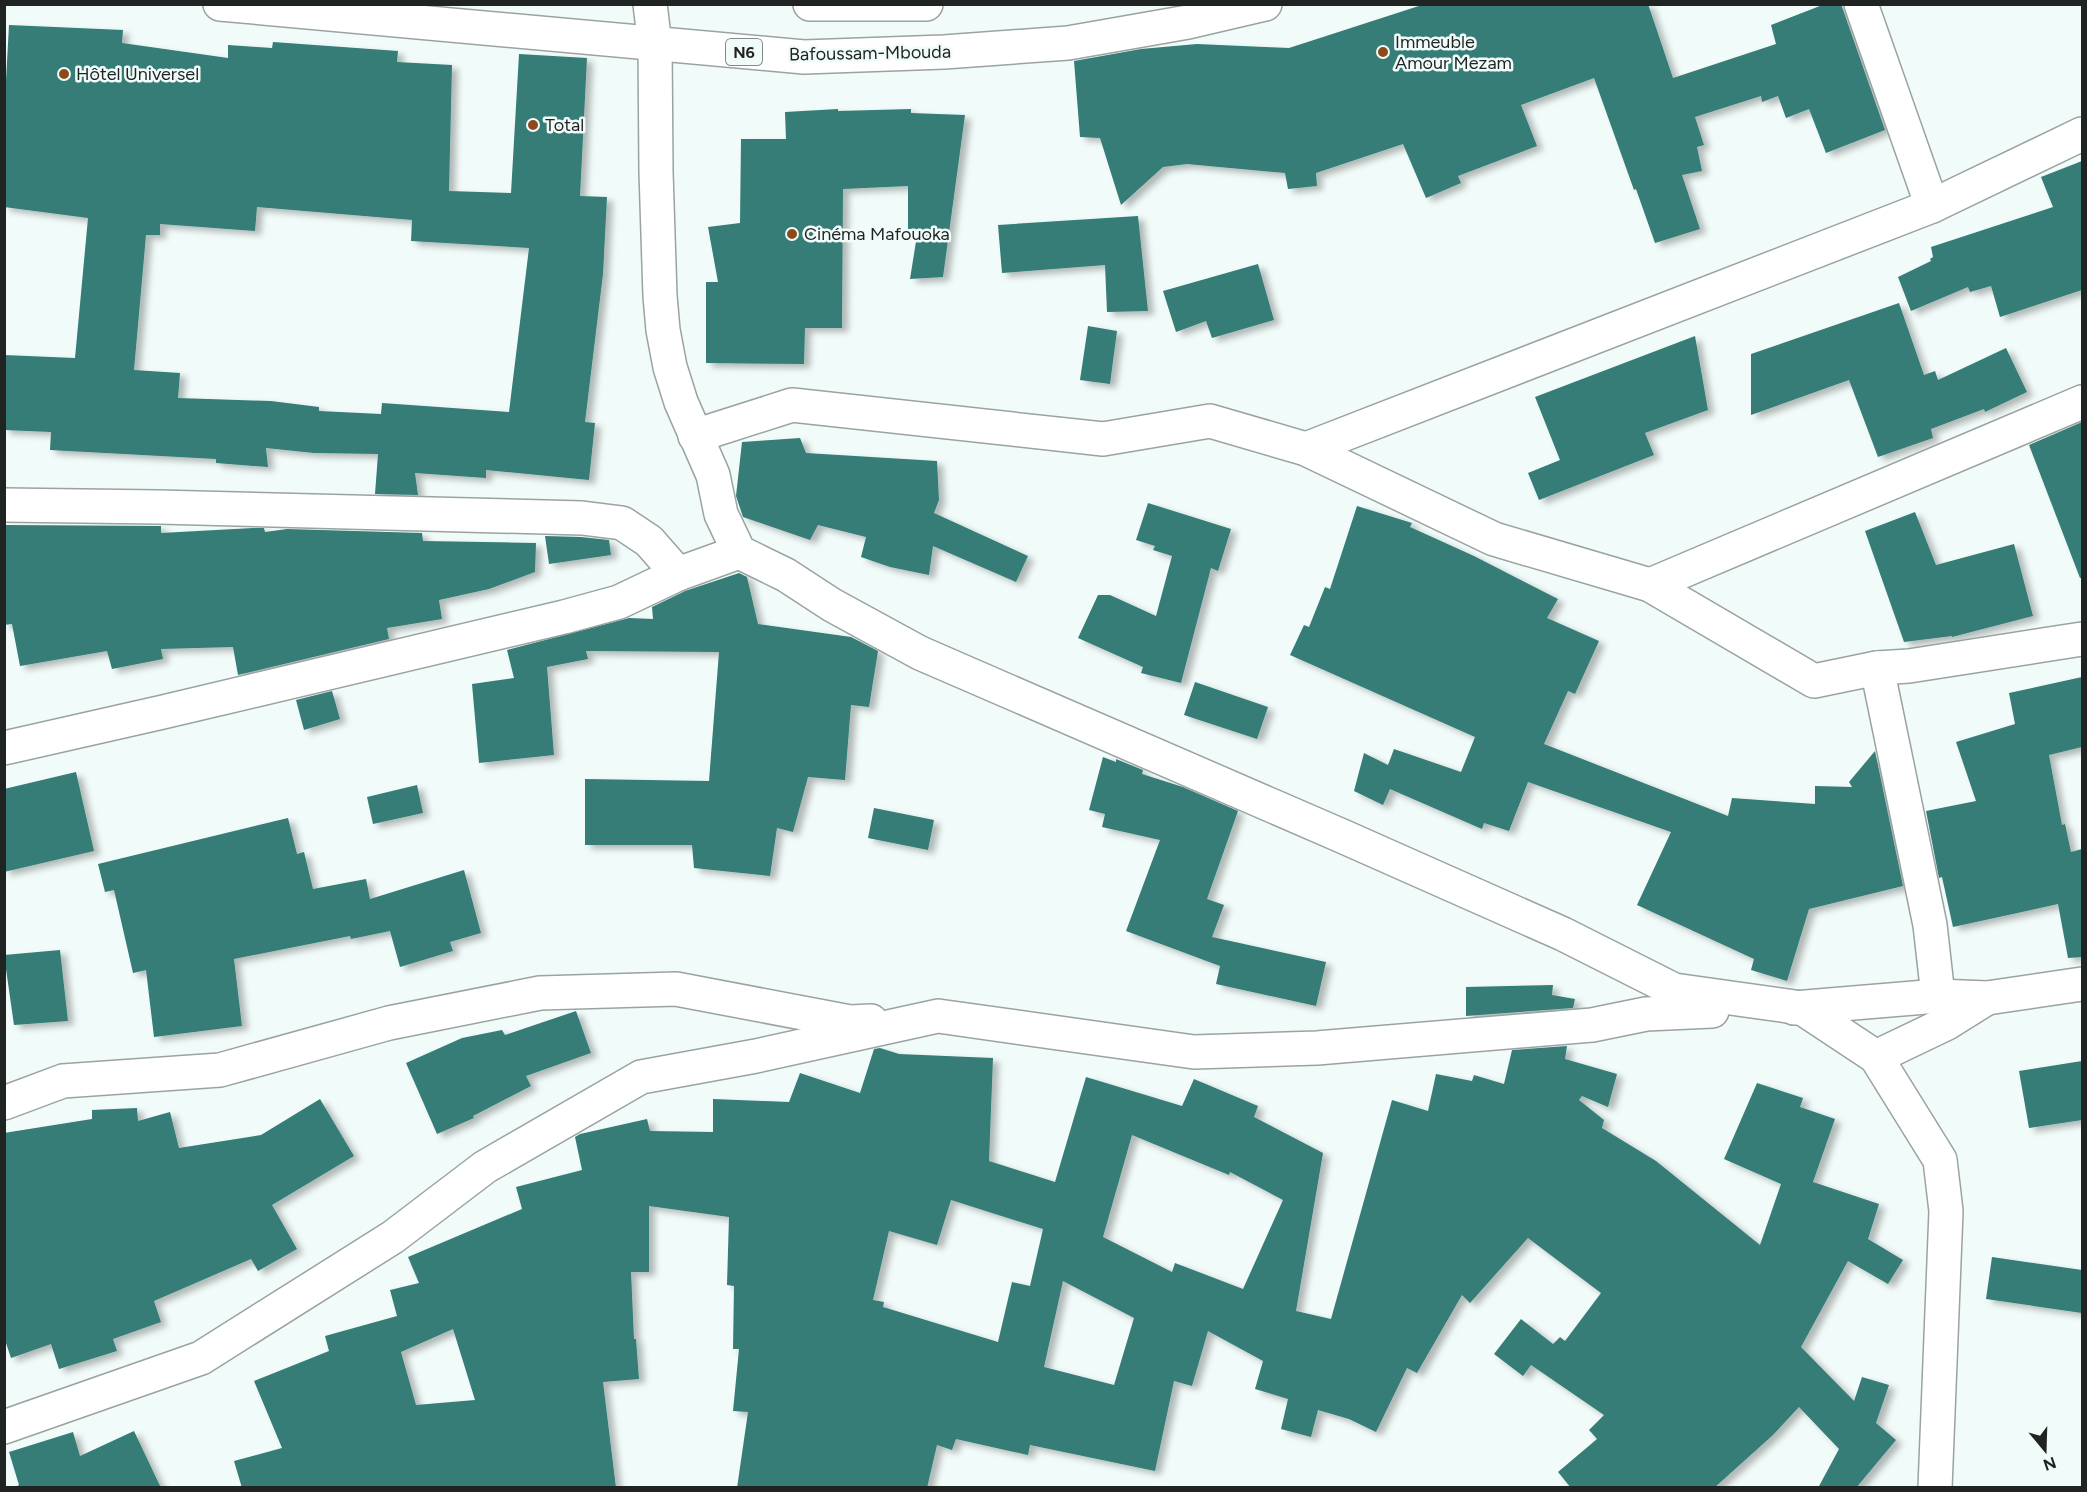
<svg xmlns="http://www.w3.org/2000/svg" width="2087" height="1492" viewBox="0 0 2087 1492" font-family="Figtree,sans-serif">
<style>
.building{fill:#347d76;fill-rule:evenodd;filter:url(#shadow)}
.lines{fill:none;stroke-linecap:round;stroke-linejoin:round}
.minor-casing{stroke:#9aa3a2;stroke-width:36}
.highway-casing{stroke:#9aa3a2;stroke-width:36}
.minor{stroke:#fff;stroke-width:33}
.highway{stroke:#fff;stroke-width:33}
.poi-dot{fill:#8d4a1c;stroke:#f1fbf9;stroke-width:2}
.labels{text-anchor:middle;stroke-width:5;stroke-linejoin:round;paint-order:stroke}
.shield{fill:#f1fbf9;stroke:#5e6462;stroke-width:1.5}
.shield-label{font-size:16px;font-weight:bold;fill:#1f2322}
.poi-label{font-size:18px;fill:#1f2322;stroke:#f1fbf9;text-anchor:start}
.street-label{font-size:18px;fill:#1f2322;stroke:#f1fbf9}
</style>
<defs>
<filter id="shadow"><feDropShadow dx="6" dy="4" stdDeviation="3" flood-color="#0004"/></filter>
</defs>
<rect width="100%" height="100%" fill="#f1fbf9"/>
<g class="building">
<polygon points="1425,4 1648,4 1673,78 1776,44 1771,25 1825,4 1841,4 1885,130 1826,153 1809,109 1786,118 1778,96 1762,102 1761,96 1695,117 1704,145 1697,147 1702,171 1682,175 1700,229 1655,243 1636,189 1634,190 1594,78 1521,105 1537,146 1458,176 1461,183 1426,198 1403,144 1316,173 1317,186 1288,189 1285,173 1187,164 1163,167 1121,205 1100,138 1080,137 1074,61 1141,49 1197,44 1289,48"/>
<path d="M9 25 123 30 122 43 228 58V45L272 48 273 42 398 51 397 62 452 65 449 191 511 193 519 54 587 58 580 196 607 197 603 274 585 422 595 423 589 480 486 470V478L415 473 418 495 375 494 378 454 314 453 266 448 268 467 216 463V459L50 450 51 432 4 430V355L75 358 88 218 4 207V117ZM257 207 412 220 411 241 529 248 509 412 382 403 381 414 319 411V407L271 401 178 398 180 373 134 370 146 235H160V224L255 231Z"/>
<polygon points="838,109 838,111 911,109 911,113 965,115 943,277 910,279 918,229 908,229 908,186 843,189 842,328 805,328 804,364 706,363 706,282 718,282 708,227 740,223 741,139 786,139 785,112"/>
<polygon points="2082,161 2082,290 2000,317 1991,286 1970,292 1968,287 1911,311 1898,277 1931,261 1930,259 1933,257 1931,247 2053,207 2041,177"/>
<polygon points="1138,216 1148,311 1107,312 1105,265 1002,273 998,225"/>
<polygon points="1258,264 1274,320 1212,338 1206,321 1176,332 1163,291"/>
<polygon points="1899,303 1924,375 1935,371 1938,380 2006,348 2027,392 1985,412 1984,409 1931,429 1933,438 1878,457 1849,380 1751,415 1751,354"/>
<polygon points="1088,326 1117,331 1110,384 1080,380"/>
<polygon points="1695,336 1708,410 1645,433 1654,455 1539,500 1528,473 1560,460 1535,397"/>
<polygon points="2082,422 2082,578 2080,578 2029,445"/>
<polygon points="800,438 806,453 937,461 939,500 934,513 1028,556 1016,582 933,546 929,575 890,567 861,557 866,537 818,525 810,540 743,517 736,496 742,442"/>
<polygon points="1148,503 1231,529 1218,571 1211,568 1181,683 1141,673 1143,667 1078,638 1098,595 1110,595 1156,616 1172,556 1153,550 1155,546 1136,540"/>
<polygon points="1357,506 1412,523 1410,527 1474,556 1558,599 1547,618 1599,641 1575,694 1568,691 1544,744 1728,816 1732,798 1815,804 1815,786 1852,787 1849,782 1875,751 1903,886 1809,909 1787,981 1751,970 1754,959 1637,905 1671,832 1528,782 1509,831 1484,823 1482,829 1390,789 1383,805 1354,791 1364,753 1388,765 1394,749 1461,772 1475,737 1290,655 1304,625 1309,627 1325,587 1330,589"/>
<polygon points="1915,512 1936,565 2014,544 2033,616 1952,637 1952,636 1904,642 1865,531"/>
<polygon points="4,525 161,526 161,533 253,528 264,528 265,532 287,529 422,533 423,541 536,543 535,572 489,589 439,600 442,619 387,628 389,639 238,675 233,647 161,649 163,659 112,669 107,651 20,666 12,624 4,625"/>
<polygon points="545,536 581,537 609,540 611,555 549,564"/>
<polygon points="739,573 747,577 758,624 851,637 878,651 869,707 851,705 845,780 808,777 793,832 777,828 770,876 694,868 692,845 585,845 585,779 709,781 719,652 586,651 588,659 547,667 554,755 479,763 472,684 514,678 507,650 629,618 653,619 652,607 685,591"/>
<polygon points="2082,677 2082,747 2049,755 2062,825 2065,824 2071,852 2082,849 2082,957 2068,958 2058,904 1953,927 1942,877 1939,878 1926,811 1976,801 1956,742 2015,724 2009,693"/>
<polygon points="1195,682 1268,707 1257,739 1184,715"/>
<polygon points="332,691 340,719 304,730 296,700"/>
<polygon points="1103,757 1116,762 1116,759 1143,770 1142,774 1183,787 1238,811 1207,899 1224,905 1212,937 1326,962 1316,1006 1216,984 1220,966 1126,931 1160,840 1102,827 1105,814 1089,810"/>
<polygon points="76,772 94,851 4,872 4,789"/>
<polygon points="417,785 423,813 373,824 367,797"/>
<polygon points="874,808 934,820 928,850 868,838"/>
<polygon points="288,818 297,854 304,852 313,889 366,879 370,899 464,870 481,933 450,942 453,951 400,967 390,931 351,939 350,936 234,959 242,1026 154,1037 146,970 133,973 114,890 105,892 98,864"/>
<polygon points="60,950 68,1021 14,1025 4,955"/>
<polygon points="1553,985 1552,995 1575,999 1573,1008 1466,1016 1466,987"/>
<polygon points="576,1011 591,1053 526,1076 531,1086 473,1116 474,1118 437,1134 406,1063 462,1038 502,1030 505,1035"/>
<path d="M1567 1046 1565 1059 1617 1074 1608 1107 1582 1096 1579 1100 1604 1120 1602 1128 1656 1161 1760 1245 1781 1184 1724 1159 1757 1083 1803 1098 1800 1107 1835 1119 1813 1182 1879 1204 1868 1239 1903 1260 1888 1284 1848 1261 1801 1347 1854 1401 1862 1377 1889 1385 1876 1423 1896 1440 1856 1488H1818L1839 1449 1799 1407 1773 1435 1714 1488H1571L1558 1472 1597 1439 1589 1430 1604 1415 1531 1365 1523 1376 1494 1354 1521 1319 1553 1344 1560 1337 1565 1341 1601 1293 1528 1238 1470 1303 1462 1295 1417 1373 1407 1368 1376 1432 1349 1419 1318 1410 1311 1437 1281 1429 1288 1399 1255 1389 1263 1361 1208 1331 1192 1386 1174 1381 1155 1471 1030 1445 1028 1455 956 1439 952 1450 937 1445 927 1488H737L748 1412 733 1411 739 1349H733L734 1286 727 1285 729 1217 649 1206V1272H631L634 1339H636L639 1379 603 1382 616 1488H242L234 1461 282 1448 254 1381 329 1351 325 1336 397 1316 390 1290 419 1283 408 1257 522 1209 516 1187 582 1170 575 1137 580 1134 647 1119 650 1131 713 1132V1099L789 1102 800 1073 860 1093 874 1049 880 1048 899 1054 993 1058 989 1161 1055 1182 1086 1077 1182 1106 1194 1079 1258 1106 1254 1117 1323 1153 1296 1311 1331 1319 1392 1100 1428 1111 1436 1074 1472 1081 1474 1075 1504 1084 1512 1050ZM1132 1135 1229 1175 1230 1172 1283 1200 1243 1289 1175 1263 1172 1272 1103 1237ZM951 1200 1043 1229 1030 1286 1012 1282 998 1342 883 1307 884 1302 873 1300 889 1231 937 1245ZM1063 1281 1134 1318 1114 1385 1044 1367ZM453 1329 475 1400 416 1405 401 1352Z"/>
<polygon points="2082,1061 2082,1120 2029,1128 2019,1071"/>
<polygon points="320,1099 354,1156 272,1205 297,1249 258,1271 251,1259 154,1301 161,1322 113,1339 117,1351 59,1369 51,1344 11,1358 4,1337 4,1133 92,1119 92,1110 137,1108 138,1121 170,1112 179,1148 261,1135"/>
<polygon points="1992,1257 2082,1270 2082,1313 1986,1299"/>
<polygon points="134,1431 161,1488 14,1488 19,1485 9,1452 73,1432 80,1456"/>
</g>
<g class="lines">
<defs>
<g id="minor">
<polyline points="650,4 655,45 656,172 660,296 663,330 670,367 681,402 713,475 721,514 739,552 786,575 832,605 920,653 1342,836 1563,934 1674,990 1802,1008 1876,1057 1940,1160 1946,1211 1935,1488"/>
<polyline points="1861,4 1932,206"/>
<polyline points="695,436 792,405 1103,439 1210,421 1306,449 1494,539 1650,585 1814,681 1877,668 1909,666 2082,639"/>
<polyline points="1306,449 1932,206 2082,134"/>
<polyline points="4,505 159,507 582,518 622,523 649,541 678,574"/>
<polyline points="1650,585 2082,402"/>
<polyline points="1877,668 1930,925 1938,996"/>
<polyline points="4,748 163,712 564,617 619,602 678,574 739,552"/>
<polyline points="1794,1008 1938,996 1987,998 2082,984"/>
<polyline points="1876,1057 1947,1023 1987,998"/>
<polyline points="4,1103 63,1081 220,1070 389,1023 540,993 676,989 850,1022 871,1021"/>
<polyline points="4,1427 201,1358 393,1237 485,1167 641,1077 756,1056 938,1016 1194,1052 1317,1048 1592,1025 1646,1014 1712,1011"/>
</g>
<g id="highway">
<polyline points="220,4 804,57 944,52 1068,43 1188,22 1265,4"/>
<polyline points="810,4 926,4"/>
</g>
</defs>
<use href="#minor" class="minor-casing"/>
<use href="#highway" class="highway-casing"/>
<use href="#minor" class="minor"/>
<use href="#highway" class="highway"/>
</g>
<g class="poi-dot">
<circle cx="1383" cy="52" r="6"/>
<circle cx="64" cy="74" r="6"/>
<circle cx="533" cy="125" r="6"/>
<circle cx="792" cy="234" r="6"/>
</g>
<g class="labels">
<rect class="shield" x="726" y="39" width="36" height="26" rx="4.5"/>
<g class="shield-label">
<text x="744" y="58">N6</text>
</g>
<g class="poi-label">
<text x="1395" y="48">Immeuble<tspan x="1395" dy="21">Amour Mezam</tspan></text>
<text x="76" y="80">Hôtel Universel</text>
<text x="545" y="131">Total</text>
<text x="804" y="240">Cinéma Mafouoka</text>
</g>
<g class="street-label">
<text transform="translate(870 53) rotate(-1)" y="6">Bafoussam-Mbouda</text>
</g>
</g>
<rect width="2087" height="1492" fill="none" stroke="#1f2322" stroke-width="12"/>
<g transform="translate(2045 1450) rotate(161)" stroke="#f1fbf9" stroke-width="4.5" paint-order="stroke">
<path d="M0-4.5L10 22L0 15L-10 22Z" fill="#1f2322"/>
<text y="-9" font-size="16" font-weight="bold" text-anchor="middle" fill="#1f2322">N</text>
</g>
</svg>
